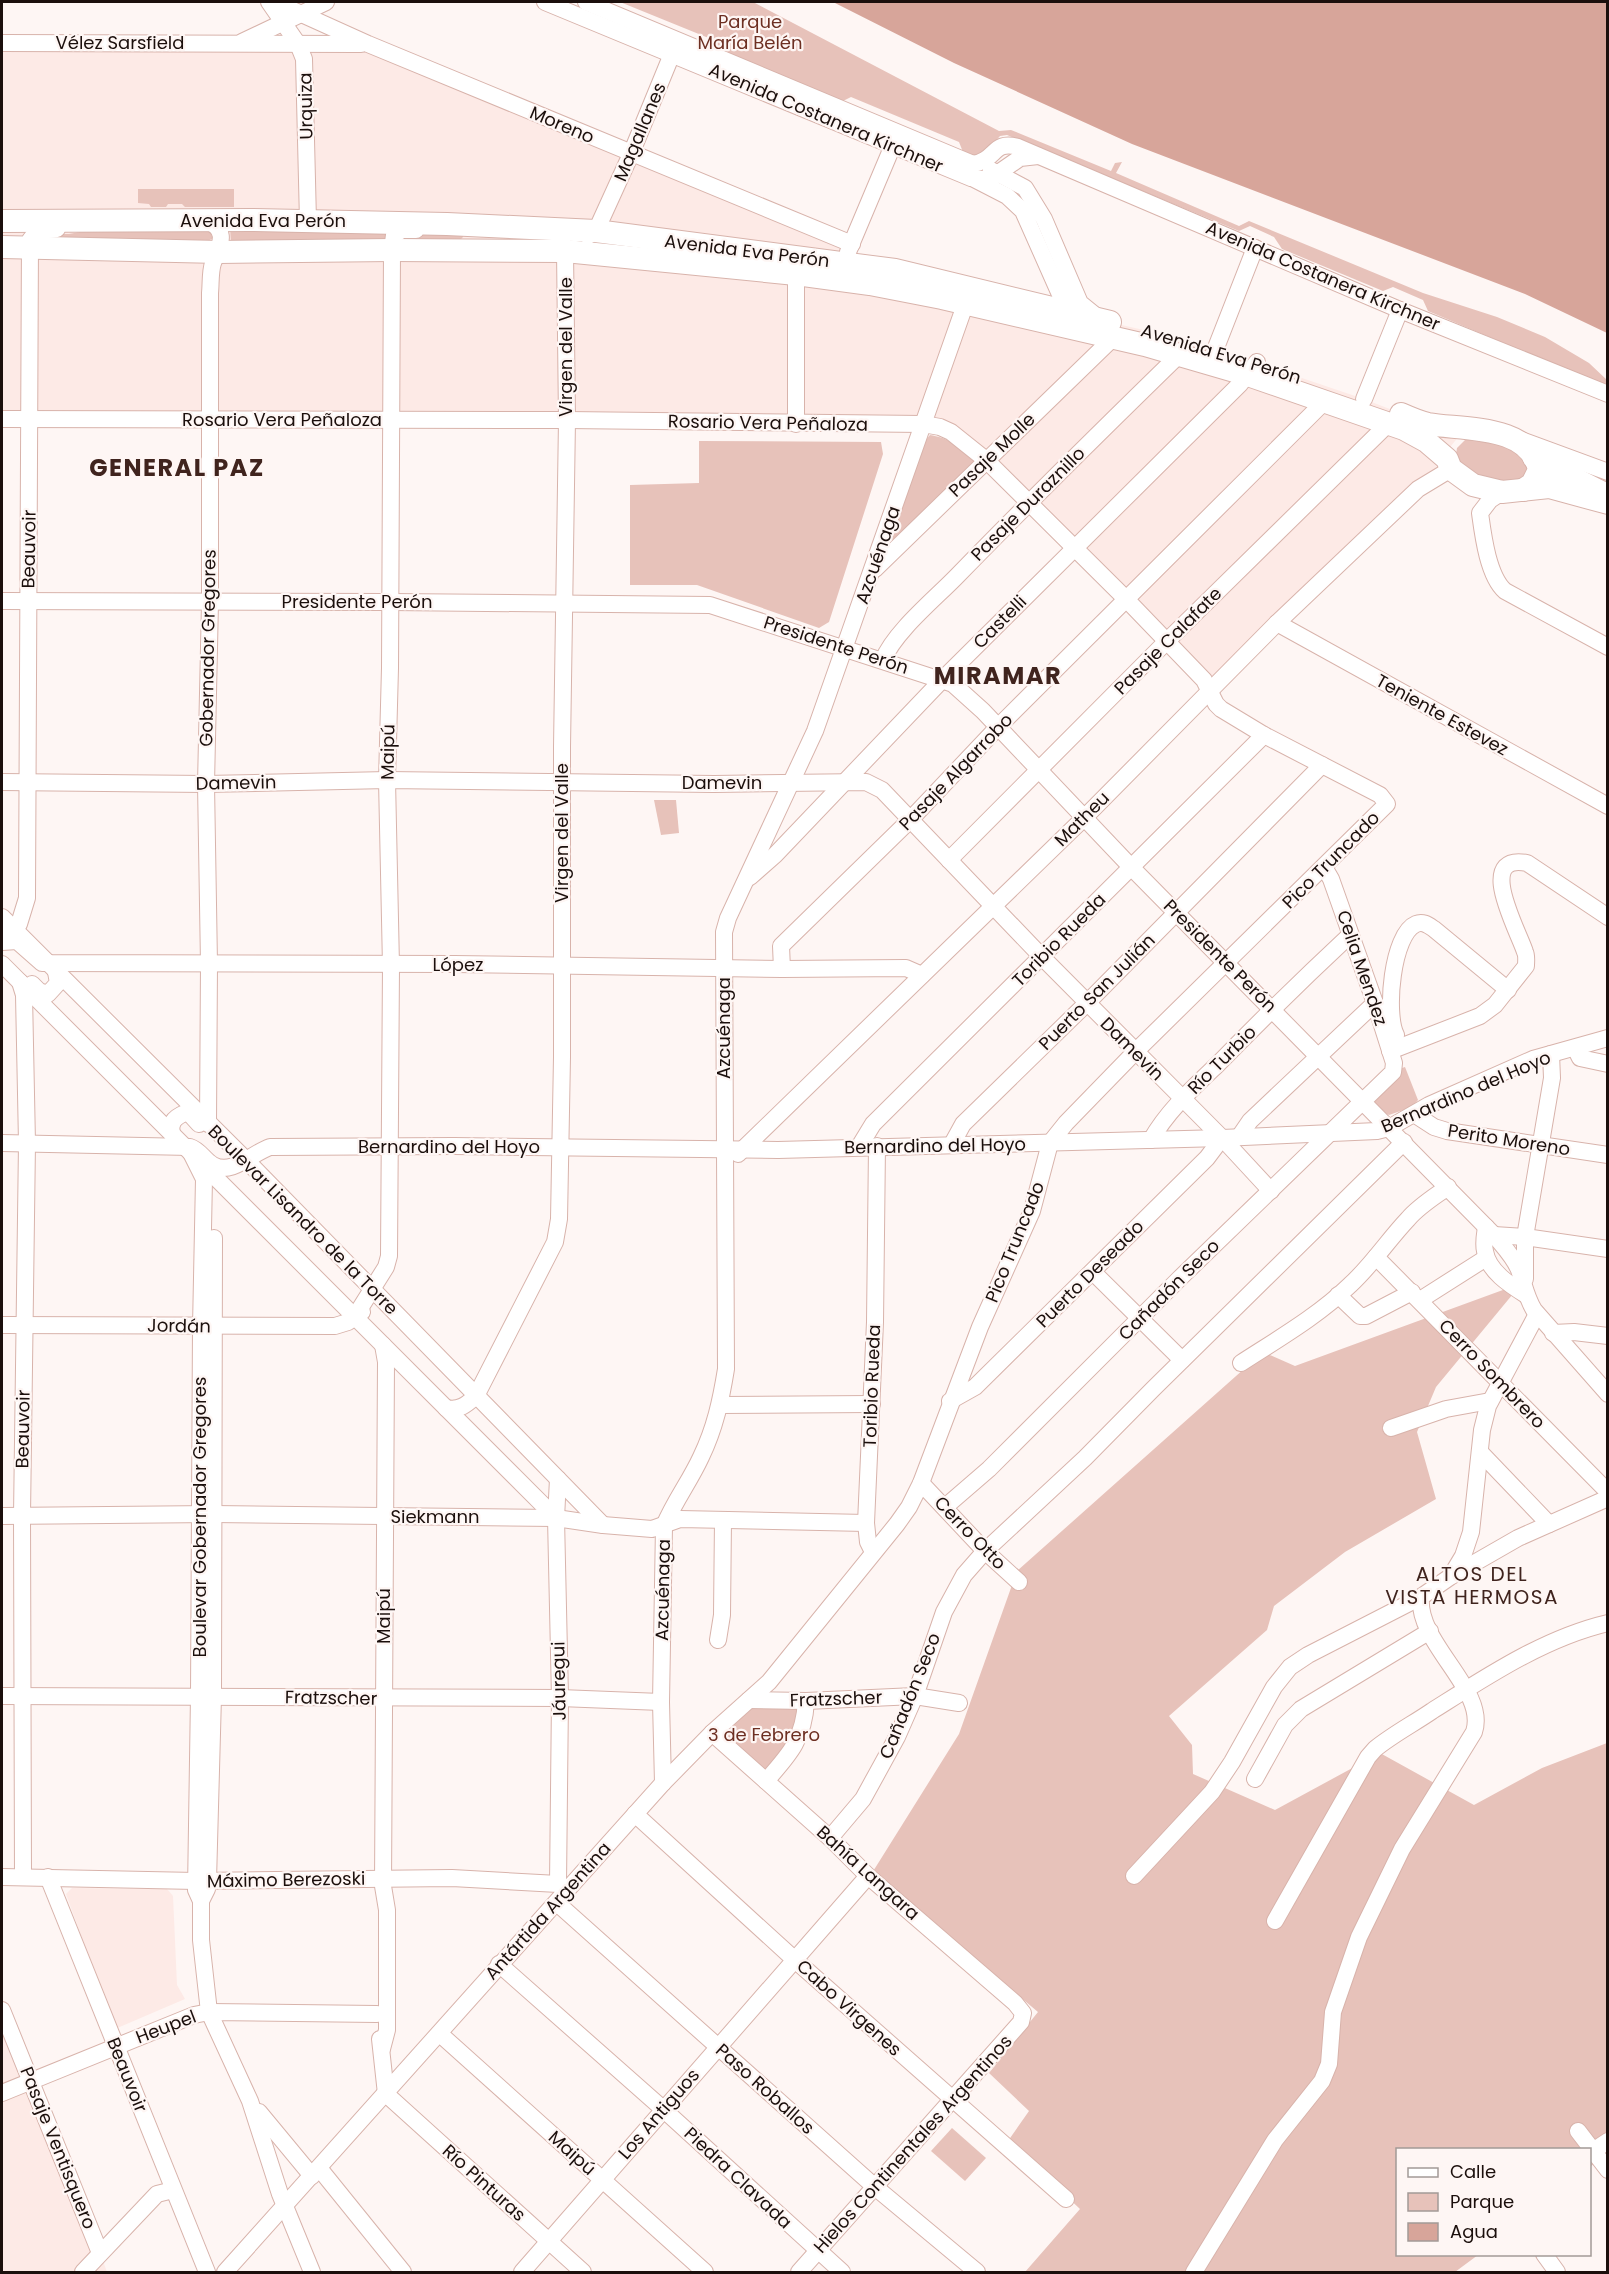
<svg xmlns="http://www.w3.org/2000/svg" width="1609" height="2274" viewBox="0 0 1609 2274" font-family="Poppins,sans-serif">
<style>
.built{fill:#fdeae6}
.green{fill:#e7c2ba}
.water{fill:#d7a59a}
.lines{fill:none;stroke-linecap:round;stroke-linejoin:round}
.minor-casing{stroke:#d8b3ab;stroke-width:18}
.highway-casing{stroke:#d8b3ab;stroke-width:24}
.minor{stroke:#fff;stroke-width:16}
.highway{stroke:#fff;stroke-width:22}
.labels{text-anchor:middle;stroke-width:4.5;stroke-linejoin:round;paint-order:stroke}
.park-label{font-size:18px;fill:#6d2f22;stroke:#fef6f4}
.street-label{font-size:18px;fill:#1b0f0c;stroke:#fef6f4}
.neighbourhood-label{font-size:20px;letter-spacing:1.5px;fill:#40241e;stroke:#fef6f4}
.district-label{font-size:24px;font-weight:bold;letter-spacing:1.5px;fill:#40241e;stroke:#fef6f4}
</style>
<rect width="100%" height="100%" fill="#fef6f4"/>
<g class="built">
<polygon points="2,43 368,44 852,244 844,262 1192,341 1364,399 1459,436 1451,446 1447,459 1210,690 951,432 2,419"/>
<polygon points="72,1888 167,1889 173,1896 177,1985 185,1999 115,2029 66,1894"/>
<polygon points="2,2010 100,2253 107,2272 2,2272"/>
</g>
<g class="green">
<polygon points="620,2 753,2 999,131 1011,130 1111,171 1115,163 1122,162 1116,173 1239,226 1249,221 1423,293 1497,317 1545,337 1589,363 1607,380 1607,387 1428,311 1423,300 1393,287 1383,291 1282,249 1274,237 1250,226 1239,231 1007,135 1000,136 985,153 973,157 963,152 959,142 851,97 843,101 720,51 716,41"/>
<polygon points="138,189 234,189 234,207 185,207 182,204 168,204 166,207 151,207 149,204 138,203"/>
<polygon points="230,228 386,229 388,241 231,242"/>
<polygon points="95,229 209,229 214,238 205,242 39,236 43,234 69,234"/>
<polygon points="404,233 463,233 463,237 460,240 427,239 406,244 400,236"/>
<path d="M930 435C945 437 967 448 974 462L892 542 890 536 925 441Z"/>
<polygon points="1466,439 1498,442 1529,461 1530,480 1485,483 1455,460 1457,448"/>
<polygon points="699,441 881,442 883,454 829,622 819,628 697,585 630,585 630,485 699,483"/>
<polygon points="654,800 676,800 679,833 661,835"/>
<polygon points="1405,1067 1418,1100 1412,1107 1389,1115 1362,1102 1393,1071"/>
<polygon points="1522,1283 1436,1387 1417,1432 1436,1499 1345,1552 1274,1606 1267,1630 1169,1716 1192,1745 1193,1774 1275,1810 1380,1753 1474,1805 1542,1768 1607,1743 1607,2156 1604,2156 1590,2167 1590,2150 1398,2150 1398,2254 1478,2255 1455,2272 1025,2272 1080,2209 1008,2141 1029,2111 989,2073 1038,2012 872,1873 959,1734 1017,1571 1263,1352 1295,1366"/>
<polygon points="752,1707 800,1708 799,1724 767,1773 723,1734"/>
<polygon points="952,2128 986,2158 965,2181 931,2151"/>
</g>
<polygon class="water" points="833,2 1607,2 1607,333 1525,294 1132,144 954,63"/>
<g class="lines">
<defs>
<g id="minor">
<polyline points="269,2 298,44 304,59 308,221"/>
<polyline points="275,2 368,44 852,244"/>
<polyline points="545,2 971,178 983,179 994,176 1020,158 1038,156"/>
<path d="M586 2 973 164C997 160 992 140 1018 147L1400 310 1608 394"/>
<polyline points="242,42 326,2"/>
<polyline points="2,43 361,44"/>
<polyline points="991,170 1025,188 1044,219 1080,303 1096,316"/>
<polyline points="974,179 1007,196 1023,211 1070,317"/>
<path d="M204 220C230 229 220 245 213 263 210 272 211 284 210 293V602L206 784 209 964 208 1124"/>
<polyline points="588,236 596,231 631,154 672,54 670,45"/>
<polyline points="848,252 896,138"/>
<polyline points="1210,363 1255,248"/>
<polyline points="1364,399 1400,310"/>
<polyline points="2,419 567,420 923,424 940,427 951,432 986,460 1126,599 1204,680 1216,704 1221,709 1264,735 1380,795 1387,804 1135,1052 1066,1123 1050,1143 1032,1211 980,1327 921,1483 909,1507 897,1524 769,1682 712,1733 663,1783 225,2272"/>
<polyline points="796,424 796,274"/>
<polyline points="1521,440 1608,472"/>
<path d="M1502 492 1490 500 1480 513C1483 535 1488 576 1505 591L1608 647"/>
<polyline points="875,569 1113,338"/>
<path d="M2 601 390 602 710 605 953 684 983 711 1132 868 1494 1235C1503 1246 1514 1257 1519 1270 1524 1284 1526 1297 1534 1310L1608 1394"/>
<polyline points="1277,623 1608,806"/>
<path d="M883 660C895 631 936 598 958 575 1031 500 1105 427 1180 354"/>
<polyline points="2,782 206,784 387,780 714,784 866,782 882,790 1042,957 1222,1138 1271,1191"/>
<polyline points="949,860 1167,641 1388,424"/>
<polyline points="750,877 775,855 942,680 1240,384 1257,362"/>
<polyline points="2,917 246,1160 603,1525"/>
<polyline points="8,935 19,924 27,898 30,240 37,231 57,229"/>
<polyline points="2,942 17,941 42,963 454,964 782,969 906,968 922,975"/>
<polyline points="2,964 556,1518"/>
<polyline points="782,969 781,946 910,820 998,727 1325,401"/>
<polyline points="20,982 24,995 27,1143 22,1516 23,1877"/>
<polyline points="32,984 39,991 48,994 58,983 56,972"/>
<path d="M1396 1035C1385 1014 1392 934 1416 924 1423 921 1428 925 1434 929L1508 990"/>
<polyline points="1575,1048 1580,1058 1608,1064"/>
<path d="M1390 1051 1480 1016 1495 1005 1526 966C1526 961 1527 956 1525 952 1519 932 1474 853 1527 863L1608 917"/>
<polyline points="1414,1114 1434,1127 1447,1131 1608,1155"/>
<path d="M172 1134C169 1123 175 1117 185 1113H189L199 1124"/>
<polyline points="1239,1137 1250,1121 1375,1003"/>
<path d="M1151 1140C1168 1110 1194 1087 1218 1064 1261 1020 1305 977 1350 935"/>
<path d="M2 1143 190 1147C200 1150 204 1160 213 1165 232 1176 252 1153 270 1147L454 1146 778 1150 1222 1138 1377 1131 1389 1128 1429 1105 1533 1059 1608 1038"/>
<polyline points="952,1144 963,1124 1087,1003 1322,765"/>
<polyline points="859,1147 873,1124 1264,735"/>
<polyline points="738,1154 1084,818 1277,623 1418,489 1451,469"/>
<polyline points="192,1155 204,1179 201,1327 199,1696 196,1890 201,1901 201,1940 209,2012 250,2101 280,2194 312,2272"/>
<path d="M1486 1227C1485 1234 1483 1243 1485 1251 1488 1271 1510 1285 1526 1295"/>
<polyline points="1494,1235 1525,1237 1608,1249"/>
<polyline points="1376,1257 1608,1492"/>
<polyline points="1093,1272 1182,1360"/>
<polyline points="1525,1279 1525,1237 1552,1078 1551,1054"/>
<polyline points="1338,1295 1360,1316 1366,1316 1412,1292"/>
<polyline points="1420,1300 1486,1258"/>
<polyline points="354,1318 386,1267 389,1256 391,966 387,780 390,668 392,250 394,235 402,230 416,230"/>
<polyline points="2,1325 335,1326 348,1322 362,1312"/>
<polyline points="1553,1333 1574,1332 1608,1336"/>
<path d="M1241 1363C1278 1339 1318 1316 1350 1285 1372 1265 1388 1240 1408 1219 1419 1206 1434 1197 1448 1187"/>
<polyline points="950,1401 975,1387 1207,1158 1222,1138"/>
<polyline points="720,1405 872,1404"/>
<path d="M446 1408C460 1411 467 1404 476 1396L555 1242 559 1219 562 1057V747L567 420 565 251 562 242"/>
<polyline points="1391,1428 1446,1409 1490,1401"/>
<polyline points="1480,1452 1549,1524"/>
<polyline points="558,1479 556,1518 560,1698 558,1884"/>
<polyline points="921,1483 985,1551 1019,1582"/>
<polyline points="945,1507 989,1469 1179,1279 1393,1072 1394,1063 1375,1003 1331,879 1324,867"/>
<polyline points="2,1516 213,1514 556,1518 603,1525 652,1529 680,1519 866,1523"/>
<polyline points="873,1552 868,1542 866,1523 875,1322 877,1146"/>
<polyline points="1451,1576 1463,1556 1471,1532 1482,1430 1488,1406 1537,1314"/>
<polyline points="718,1640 722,1615 723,1520"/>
<polyline points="2,1696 560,1698 661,1702"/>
<polyline points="749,1700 806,1701 915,1696 959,1703"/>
<polyline points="712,1733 830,1838 868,1876 1015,2003 1023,2013 1021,2022 799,2272"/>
<polyline points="1255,1779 1285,1725 1301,1709 1430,1631"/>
<path d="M766 1781C790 1754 804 1739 806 1701"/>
<path d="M663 1783 661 1702 664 1526C674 1502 690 1481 701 1457 715 1428 721 1400 726 1369L724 932 728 918 815 731 965 305"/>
<polyline points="635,1814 795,1960 1066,2199"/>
<polyline points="830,1838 863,1799 897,1737 915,1696 944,1612 964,1575 985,1551 1085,1458 1153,1389 1404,1142"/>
<polyline points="1134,1876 1212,1792 1232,1762 1274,1687 1290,1667 1308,1655 1421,1597 1450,1577 1518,1538 1608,1498"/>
<polyline points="2,1877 196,1881 452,1878 558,1884 567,1891"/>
<polyline points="48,1877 207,2272"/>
<polyline points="201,1901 207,1889 208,1881 213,1696 214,1238"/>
<polyline points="557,1903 875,2187 977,2272"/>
<path d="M1275 1921 1368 1757 1375 1749C1392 1735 1413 1724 1432 1711 1486 1677 1544 1638 1608 1623"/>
<polyline points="499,1964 663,2109 842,2272"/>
<polyline points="2,2010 100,2253"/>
<polyline points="440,2034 705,2272"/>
<polyline points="380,2039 386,2094"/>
<polyline points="382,2049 387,2030 387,1910 383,1886 386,1362 383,1345"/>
<polyline points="2,2093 194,2015 209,2012 377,2014"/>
<polyline points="386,2094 583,2272"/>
<polyline points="259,2112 312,2176"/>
<polyline points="1578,2131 1608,2170"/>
<polyline points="1593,2151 1608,2141"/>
<polyline points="319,2168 403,2272"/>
<polyline points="1544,2254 1557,2272"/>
<polyline points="83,2272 157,2194 173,2190"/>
<polyline points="522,2272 868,1876"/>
<path d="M1194 2272 1275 2140 1322 2081 1329 2064 1333 2012 1359 1937 1402 1849 1474 1732C1488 1690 1416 1643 1421 1597"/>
</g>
<g id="highway">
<polyline points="2,221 251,220 447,224 596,231 895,270 1110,322"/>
<polyline points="2,247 219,252 392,250 565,251 796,274 870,284 942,298 1145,345 1248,375 1404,429 1426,441 1447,459 1451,469 1473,485 1502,492 1549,487 1608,503"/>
<path d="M1401 414C1410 418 1419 422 1428 424 1462 430 1530 424 1539 470L1532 484 1523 490"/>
<polyline points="1534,458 1601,492"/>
</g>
</defs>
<use href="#minor" class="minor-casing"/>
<use href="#highway" class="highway-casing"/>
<use href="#minor" class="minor"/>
<use href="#highway" class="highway"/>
</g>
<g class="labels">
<g class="park-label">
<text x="750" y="28">Parque<tspan x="750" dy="21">María Belén</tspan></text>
<text x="764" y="1741">3 de Febrero</text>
</g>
<g class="street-label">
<text x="120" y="49">Vélez Sarsfield</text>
<text transform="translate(306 106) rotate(-91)" y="6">Urquiza</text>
<text transform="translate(826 118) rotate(23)" y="6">Avenida Costanera Kirchner</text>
<text transform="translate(562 125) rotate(23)" y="6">Moreno</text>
<text transform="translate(640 132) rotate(-67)" y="6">Magallanes</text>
<text x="263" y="227">Avenida Eva Perón</text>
<text transform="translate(747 251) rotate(7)" y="6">Avenida Eva Perón</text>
<text transform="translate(1323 276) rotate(23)" y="6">Avenida Costanera Kirchner</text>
<text transform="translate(566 347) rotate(-90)" y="6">Virgen del Valle</text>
<text transform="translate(1221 354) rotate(17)" y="6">Avenida Eva Perón</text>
<text x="282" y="426">Rosario Vera Peñaloza</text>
<text transform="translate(768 423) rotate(1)" y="6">Rosario Vera Peñaloza</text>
<text transform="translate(992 455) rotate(-44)" y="6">Pasaje Molle</text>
<text transform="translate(1028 504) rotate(-45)" y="6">Pasaje Duraznillo</text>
<text transform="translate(29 549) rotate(-89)" y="6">Beauvoir</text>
<text transform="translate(878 555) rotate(-71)" y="6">Azcuénaga</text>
<text x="357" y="608">Presidente Perón</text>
<text transform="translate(1000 622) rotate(-45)" y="6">Castelli</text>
<text transform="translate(1168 641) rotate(-45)" y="6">Pasaje Calafate</text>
<text transform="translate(836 645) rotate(18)" y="6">Presidente Perón</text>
<text transform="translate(208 648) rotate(-89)" y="6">Gobernador Gregores</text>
<text transform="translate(1442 715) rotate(29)" y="6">Teniente Estevez</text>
<text transform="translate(388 752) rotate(-89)" y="6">Maipú</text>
<text transform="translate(956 772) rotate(-46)" y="6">Pasaje Algarrobo</text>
<text transform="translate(236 783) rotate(-1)" y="6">Damevin</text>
<text x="722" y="789">Damevin</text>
<text transform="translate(1082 819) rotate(-45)" y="6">Matheu</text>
<text transform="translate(562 833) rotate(-90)" y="6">Virgen del Valle</text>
<text transform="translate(1331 860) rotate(-45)" y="6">Pico Truncado</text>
<text transform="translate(1059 940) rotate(-45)" y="6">Toribio Rueda</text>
<text transform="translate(1220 956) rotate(45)" y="6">Presidente Perón</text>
<text x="458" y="971">López</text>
<text transform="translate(1362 968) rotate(71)" y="6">Celia Mendez</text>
<text transform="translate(1097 992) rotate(-45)" y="6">Puerto San Julián</text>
<text transform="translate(724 1028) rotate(-90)" y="6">Azcuénaga</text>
<text transform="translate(1132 1049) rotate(45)" y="6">Damevin</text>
<text transform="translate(1222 1060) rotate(-45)" y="6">Río Turbio</text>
<text transform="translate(1466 1092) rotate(-23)" y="6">Bernardino del Hoyo</text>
<text transform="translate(1509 1140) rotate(9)" y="6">Perito Moreno</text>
<text transform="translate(935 1146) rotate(-1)" y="6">Bernardino del Hoyo</text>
<text x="449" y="1153">Bernardino del Hoyo</text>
<text transform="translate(303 1220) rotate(45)" y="6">Boulevar Lisandro de la Torre</text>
<text transform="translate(1015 1242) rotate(-68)" y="6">Pico Truncado</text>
<text transform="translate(1090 1274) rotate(-45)" y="6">Puerto Deseado</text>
<text transform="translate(1169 1290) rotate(-45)" y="6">Cañadón Seco</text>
<text transform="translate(179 1326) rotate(1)" y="6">Jordán</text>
<text transform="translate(1492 1374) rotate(46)" y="6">Cerro Sombrero</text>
<text transform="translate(872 1386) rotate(-88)" y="6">Toribio Rueda</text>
<text transform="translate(23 1429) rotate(-89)" y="6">Beauvoir</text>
<text transform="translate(200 1517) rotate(-90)" y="6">Boulevar Gobernador Gregores</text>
<text x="435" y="1523">Siekmann</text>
<text transform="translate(970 1533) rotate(46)" y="6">Cerro Otto</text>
<text transform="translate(663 1590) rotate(-89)" y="6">Azcuénaga</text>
<text transform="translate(384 1616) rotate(-90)" y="6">Maipú</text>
<text transform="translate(559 1681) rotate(-91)" y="6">Jáuregui</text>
<text transform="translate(910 1696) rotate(-68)" y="6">Cañadón Seco</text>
<text transform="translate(331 1698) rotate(1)" y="6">Fratzscher</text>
<text transform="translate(836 1699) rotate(-2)" y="6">Fratzscher</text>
<text transform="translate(868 1873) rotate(42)" y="6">Bahía Langara</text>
<text transform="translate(286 1880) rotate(-1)" y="6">Máximo Berezoski</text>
<text transform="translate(548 1911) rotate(-48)" y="6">Antártida Argentina</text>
<text transform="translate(849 2008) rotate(42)" y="6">Cabo Virgenes</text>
<text transform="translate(166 2027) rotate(-21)" y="6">Heupel</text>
<text transform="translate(127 2075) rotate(68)" y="6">Beauvoir</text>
<text transform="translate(765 2089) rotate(42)" y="6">Paso Roballos</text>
<text transform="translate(659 2114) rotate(-49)" y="6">Los Antiguos</text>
<text transform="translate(913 2144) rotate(-48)" y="6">Hielos Continentales Argentinos</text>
<text transform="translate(58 2148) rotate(68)" y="6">Pasaje Ventisquero</text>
<text transform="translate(572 2153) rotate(42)" y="6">Maipú</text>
<text transform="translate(738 2178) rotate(43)" y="6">Piedra Clavada</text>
<text transform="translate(484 2183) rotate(42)" y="6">Río Pinturas</text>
</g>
<g class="neighbourhood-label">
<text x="1472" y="1581">ALTOS DEL<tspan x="1472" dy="23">VISTA HERMOSA</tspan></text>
</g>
<g class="district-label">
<text x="177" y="476">GENERAL PAZ</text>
<text x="998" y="684">MIRAMAR</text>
</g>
</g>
<rect width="1609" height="2274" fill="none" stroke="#1b0f0c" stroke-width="6"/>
<rect x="1396" y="2148" width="195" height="108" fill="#fef6f4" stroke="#a39a97" stroke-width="1.5"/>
<rect x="1408" y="2168" width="30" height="9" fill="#ffffff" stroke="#a39a97" stroke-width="1.5"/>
<text x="1450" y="2178" font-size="18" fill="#1b0f0c">Calle</text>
<rect x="1408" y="2193" width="30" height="18" fill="#e7c2ba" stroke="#a39a97" stroke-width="1.5"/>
<text x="1450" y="2208" font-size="18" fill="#1b0f0c">Parque</text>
<rect x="1408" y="2223" width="30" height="18" fill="#d7a59a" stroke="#a39a97" stroke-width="1.5"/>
<text x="1450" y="2238" font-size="18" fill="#1b0f0c">Agua</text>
</svg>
